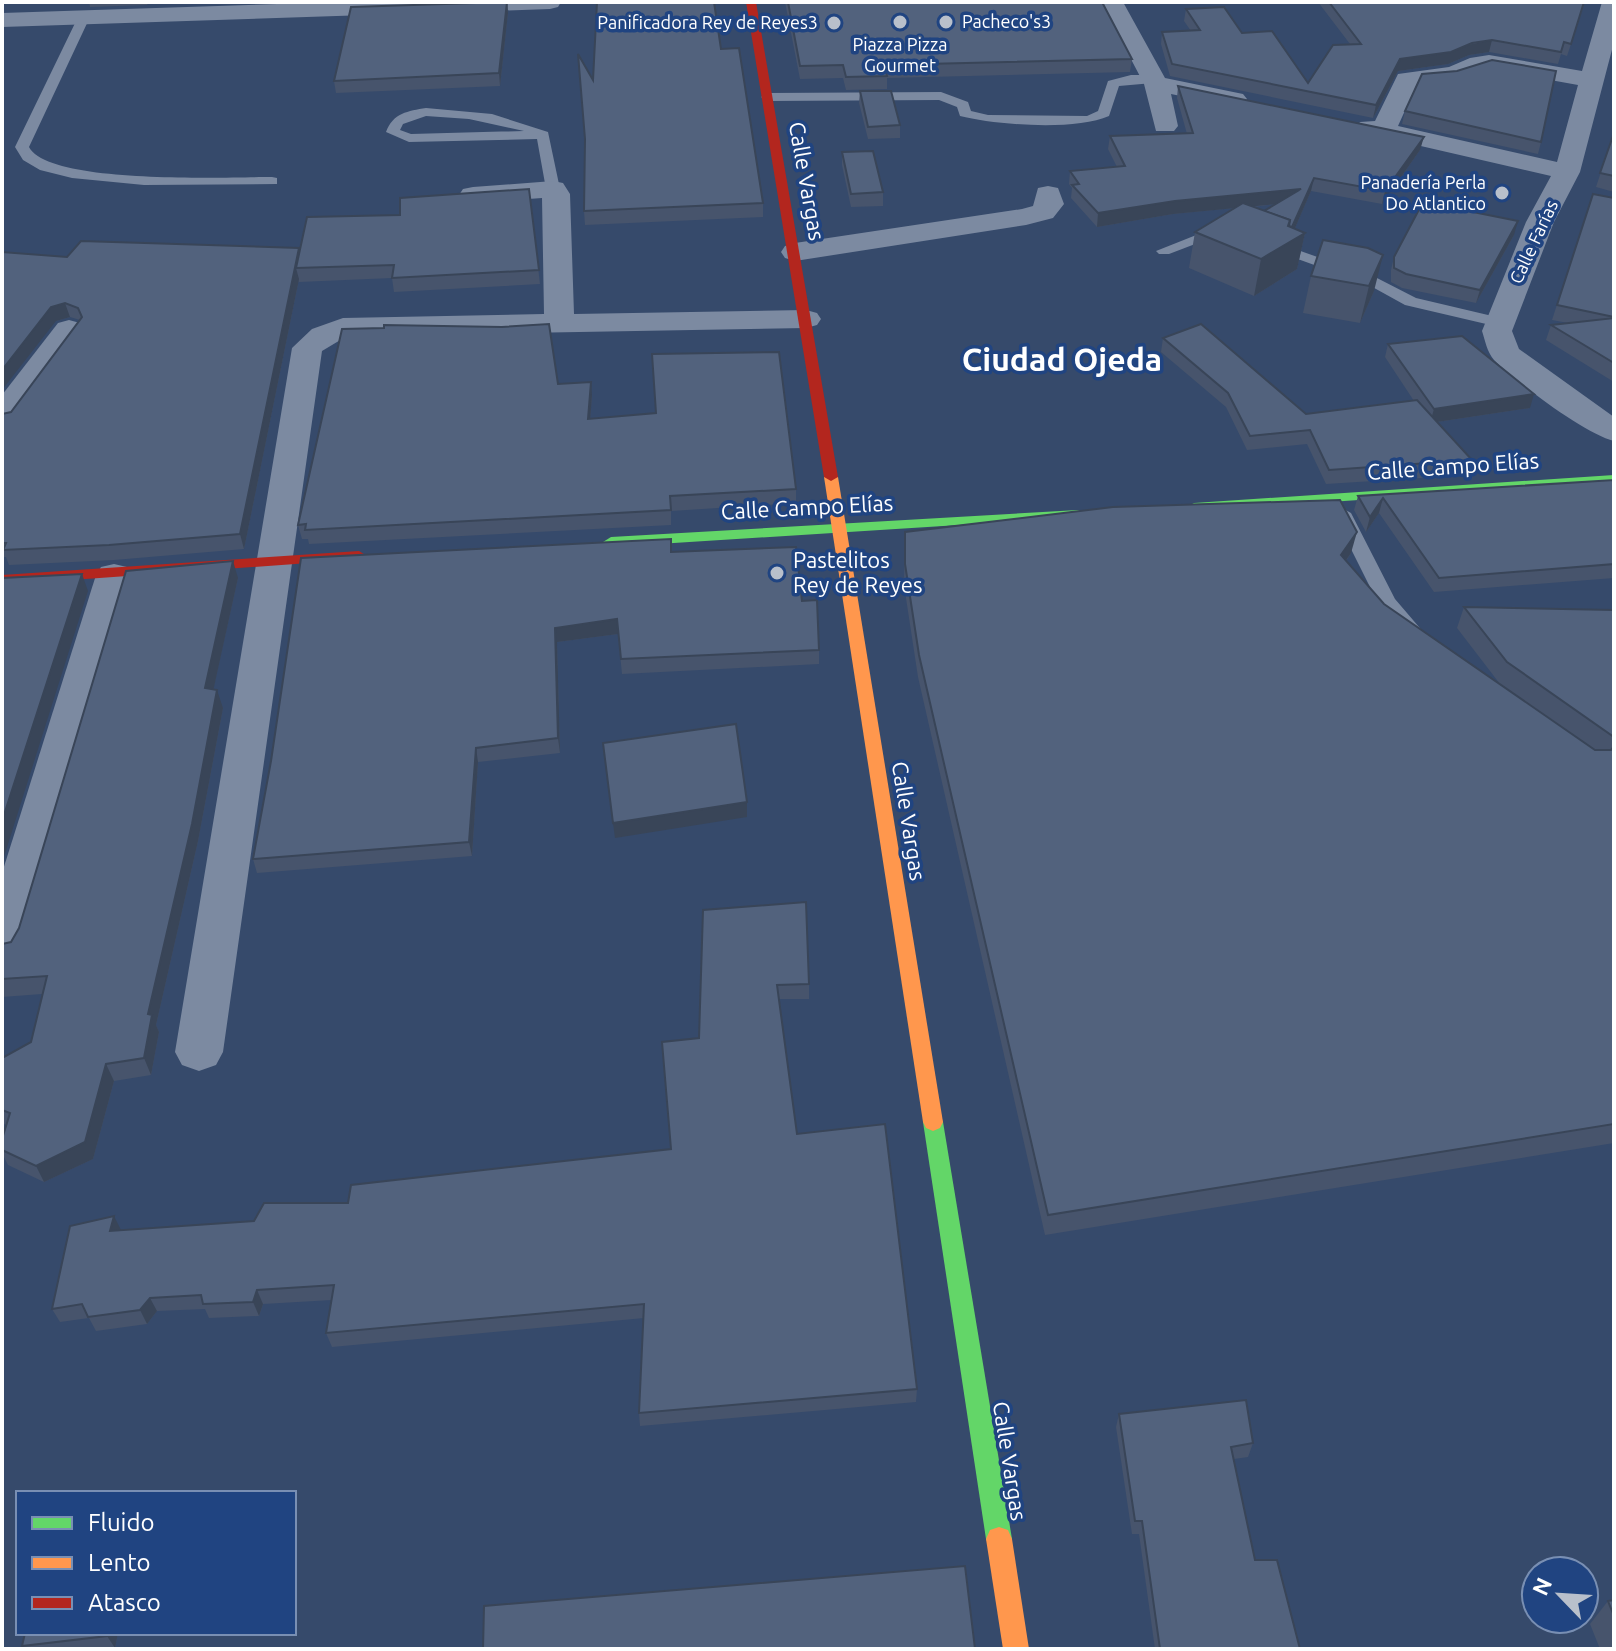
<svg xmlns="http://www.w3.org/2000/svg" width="1616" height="1651" viewBox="0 0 1616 1651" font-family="Ubuntu,sans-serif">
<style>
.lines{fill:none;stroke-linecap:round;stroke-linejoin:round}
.lane{fill:#7c8aa1;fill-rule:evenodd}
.street{fill:#7c8aa1;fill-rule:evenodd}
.fast{fill:#63d668;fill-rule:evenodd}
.slow{fill:#ff974d;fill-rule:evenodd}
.jam{fill:#b3261e;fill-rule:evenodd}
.wall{fill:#47546c;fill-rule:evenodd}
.shaded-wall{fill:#394558}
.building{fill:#52627d;stroke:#394558;stroke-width:2}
.poi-dot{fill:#b9c0cb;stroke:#204481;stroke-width:3}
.labels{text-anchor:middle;stroke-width:7;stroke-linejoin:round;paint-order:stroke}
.far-poi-label{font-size:18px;fill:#fff;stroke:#204481;text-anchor:end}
.far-street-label{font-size:18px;fill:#fff;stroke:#204481}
.street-label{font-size:22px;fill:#fff;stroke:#204481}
.poi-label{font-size:22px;fill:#fff;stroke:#204481;text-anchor:start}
.far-town-label{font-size:32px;font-weight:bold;fill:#fff;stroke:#204481}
</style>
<rect width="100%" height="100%" fill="#364a6b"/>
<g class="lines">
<g class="lane">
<path d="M84 13 90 17 29 147C49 185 228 177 272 177L277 178V184L144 185 72 178 40 170 23 160 15 147 78 17Z"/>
<path d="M1131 75H1153L1159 79 1153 83 1119 86 1109 116C1075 131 996 125 960 116L957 107 939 100 768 101 761 97 768 93 941 92 968 102 971 111 988 115 1087 116 1098 111 1108 81Z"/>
<path d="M426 108 492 114 548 132 560 189 553 193 546 189 537 139 409 142 386 132C393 113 408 111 426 108ZM426 116 469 119 524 131 411 134 400 130 403 124Z"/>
<polygon points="1219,226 1224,227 1224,233 1169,254 1159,254 1156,251"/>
<polygon points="1275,242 1377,278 1416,298 1505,319 1507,322 1499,327 1405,305 1367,284 1270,249 1270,243"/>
<polygon points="1342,508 1351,513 1395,599 1425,634 1422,638 1408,638 1377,601 1333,513"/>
</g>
<g class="street">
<polygon points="339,2 561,2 558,7 550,9 2,27 2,13"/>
<polygon points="1101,2 1123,2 1165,78 1243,94 1247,99 1243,104 1234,107 1171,94 1178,126 1174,131 1156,131 1144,84"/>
<path d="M1602 2H1614V42L1580 172 1554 222 1512 331 1519 349 1614 417V441C1585 434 1516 382 1494 360 1487 352 1485 340 1482 331L1526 222 1551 176 1360 132 1356 127 1360 122 1375 121 1398 74 1449 67 1470 58 1489 55 1582 71ZM1489 69 1578 85 1557 162 1398 126 1417 84 1453 81Z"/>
<polygon points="553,181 563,183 570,194 574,314 806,310 817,313 821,319 817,325 806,328 347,336 322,351 223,1052 216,1065 199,1071 182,1065 175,1052 292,348 312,329 343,318 544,314 542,198 473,203 463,201 459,195 463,189 473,187"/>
<polygon points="1048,186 1058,188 1064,204 1053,218 1026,225 795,261 785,258 781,252 785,246 795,243 1022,209 1033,206 1038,188"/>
<polygon points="69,320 80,323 84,329 14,424 2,427 2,395 58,323"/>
<polygon points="114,564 127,567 132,575 24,944 18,956 2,961 2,873 96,575 101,567"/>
</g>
<g class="fast">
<polygon points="1614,475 1614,483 1194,511 1187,507 1194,503"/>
<polygon points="1078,510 1083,511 1083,517 611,547 603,542 611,537"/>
<polygon points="933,1113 940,1116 943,1122 1012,1539 1008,1548 999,1551 990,1548 986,1539 923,1122 926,1116"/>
</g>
<g class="slow">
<polygon points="831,473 838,477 943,1122 940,1128 933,1131 926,1128 923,1122 824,477"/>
<polygon points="999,1527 1008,1530 1012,1539 1029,1649 1003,1649 986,1539 990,1530"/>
</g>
<g class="jam">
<polygon points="746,2 756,2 838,477 831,481 824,477"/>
<polygon points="359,551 367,556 364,559 2,585 2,575"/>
</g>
</g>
<g class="wall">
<polygon points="89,2 149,2 147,5 90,7"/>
<polygon points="507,2 508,13 500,86 336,93 334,81"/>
<polygon points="785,2 1102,2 1132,59 1130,72 887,78 887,89 846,90 843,78 800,79"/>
<polygon points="1318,2 1585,2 1567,56 1561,54 1558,64 1489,52 1469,55 1448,64 1398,71 1373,118 1170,76 1161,44 1162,32 1191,31 1184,21 1186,9 1242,33 1308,83 1350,44"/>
<polygon points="721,49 763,203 763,217 585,225 584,211 593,80"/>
<path d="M1178 86 1420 150 1382 204 1311 191 1295 228 1305 233 1297 269 1254 296 1189 268 1195 232 1234 208 1173 214 1097 227 1071 198 1072 188 1069 184 1070 171 1117 167 1108 149 1110 136 1187 134 1177 98ZM1275 204 1264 211 1253 207Z"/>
<polygon points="860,91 900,125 900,138 868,139 859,103"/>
<polygon points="1405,111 1541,142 1538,154 1402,124"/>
<polygon points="1614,133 1614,192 1596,187"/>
<polygon points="842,152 883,192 883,206 851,207 842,165"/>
<polygon points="529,189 540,284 394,292 392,278 299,282 299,279 244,549 114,560 9,565 6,557 2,557 2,414 11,412 80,320 70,317 56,321 67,257 299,248 400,215"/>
<polygon points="1593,194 1614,198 1614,382 1546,340 1551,325 1568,323 1552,320"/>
<polygon points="1514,235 1476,303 1402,288 1391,282 1391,270 1394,257"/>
<polygon points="1368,248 1374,291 1360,323 1303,313 1311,276"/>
<polygon points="1163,338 1306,414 1414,401 1385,357 1388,344 1530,408 1437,422 1472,460 1468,475 1326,484 1307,444 1247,450 1226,407 1161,352"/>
<polygon points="558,384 592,396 590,419 796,489 796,503 671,511 671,525 309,544 308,539 302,539 298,525"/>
<polygon points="1614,480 1614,578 1434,592 1379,513 1366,532 1354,510 1358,496"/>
<polygon points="905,532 1351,553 1346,561 1384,604 1500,684 1457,628 1464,607 1614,610 1614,1143 1045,1235 918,677 904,585"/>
<polygon points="671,539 672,552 802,601 819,650 819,664 622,674 618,634 557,642 560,753 478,762 472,856 257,873 253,859"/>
<polygon points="238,578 213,690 223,708 198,841 156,1025 159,1032 151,1075 114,1081 93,1159 44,1182 8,1165 2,1153 2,1139 6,1125 2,1123 2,1058 31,1042 42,994 2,997 2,944 11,942"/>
<polygon points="703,910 809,984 809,999 779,999 797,1134 917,1389 916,1402 640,1426 639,1413 644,1318 332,1347 326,1333 332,1300 263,1304 259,1316 209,1318 205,1309 157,1311 147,1324 96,1331 89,1318 60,1322 52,1309 121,1230 254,1221 348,1203 671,1149 699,1038"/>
<polygon points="1119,1414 1253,1443 1248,1457 1234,1459 1255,1560 1300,1649 1155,1649 1139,1534 1132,1534 1116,1427"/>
<polygon points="1614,1600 1614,1649 1600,1649 1590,1624 1608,1601"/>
<polygon points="118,1633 115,1648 24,1649 22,1646"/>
</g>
<g class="shaded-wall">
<polygon points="507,2 508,13 500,86 499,73"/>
<polygon points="1492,40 1489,52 1469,55 1448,64 1398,71 1373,118 1376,105 1400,59"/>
<polygon points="1424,137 1420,150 1382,204 1385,191"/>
<polygon points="1314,178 1311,191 1289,242 1305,233 1297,269 1254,296 1261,259 1292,229"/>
<polygon points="1301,189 1298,202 1173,214 1097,227 1098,213 1175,201"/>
<polygon points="1518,221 1514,235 1476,303 1480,290"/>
<polygon points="299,248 296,268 299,279 244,549 240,534"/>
<polygon points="1383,255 1374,291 1360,323 1369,286"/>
<polygon points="65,303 70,317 56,321 2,390 2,370 51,307"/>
<polygon points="591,382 592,396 589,434 588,419"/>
<polygon points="1534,394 1530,408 1430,423 1434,409"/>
<polygon points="1383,498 1379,513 1366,532 1370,517"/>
<polygon points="1357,532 1351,553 1335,576 1341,555"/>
<polygon points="233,561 238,578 210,705 205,688"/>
<polygon points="82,574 88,591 2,863 2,821"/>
<polygon points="617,619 618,634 557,642 560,753 558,738 555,628"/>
<polygon points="217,690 223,708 198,841 156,1025 159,1032 151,1075 144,1058 148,1014"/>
<polygon points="476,748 478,762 472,856 469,842"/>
<polygon points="747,802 747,817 615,838 613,823"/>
<polygon points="106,1064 114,1081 93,1159 44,1182 36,1166"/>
<polygon points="114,1216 121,1230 110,1231"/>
<polygon points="257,1290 263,1304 259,1316 253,1302"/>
<polygon points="150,1298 157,1311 147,1324 140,1310"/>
<polygon points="108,1633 118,1633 115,1648 107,1636"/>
</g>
<g class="building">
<polygon points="507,2 499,73 334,81 351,7"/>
<polygon points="597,2 714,2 721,49 739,48 763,203 584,211 585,139 578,54 593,80"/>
<polygon points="788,2 1102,2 1132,59 884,65 887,76 846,77 843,65 800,66"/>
<polygon points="1329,2 1584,2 1571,44 1564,42 1561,52 1492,40 1472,43 1451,52 1400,59 1376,105 1172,64 1162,32 1200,30 1186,9 1224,7 1242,33 1272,31 1308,83 1333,45 1361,44"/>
<polygon points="1492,60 1556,71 1541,142 1405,111 1422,74 1457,71"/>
<polygon points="1178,86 1424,137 1385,191 1314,178 1292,227 1289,226 1290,220 1264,211 1301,189 1175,201 1098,213 1072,185 1079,184 1070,171 1125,166 1110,136 1193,133"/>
<polygon points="860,91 891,91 900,125 868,127"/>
<polygon points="1614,133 1614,176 1600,173"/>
<polygon points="873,151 883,192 851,194 842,152"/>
<polygon points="529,189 539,270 392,278 394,265 296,268 307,217 400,215 400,198"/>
<polygon points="1593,194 1614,198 1614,317 1557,305"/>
<polygon points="1423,202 1518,221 1480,290 1406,274 1394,268 1394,257"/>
<polygon points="1243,203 1290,220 1288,226 1305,233 1261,259 1195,232"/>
<polygon points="1323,240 1368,248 1383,255 1369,286 1311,276"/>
<polygon points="81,241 299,248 240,534 109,545 3,550 6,543 2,543 2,414 11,412 82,317 78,308 65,303 51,307 2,370 2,252 67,257"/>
<polygon points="1614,318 1614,363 1551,325"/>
<polygon points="549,324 558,384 591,382 588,419 656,413 652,354 779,352 796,489 670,496 671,510 305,530 306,524 298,525 342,329 384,328 384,325 502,327"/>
<polygon points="1201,324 1306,414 1417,400 1472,460 1329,470 1310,430 1250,436 1228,393 1163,338"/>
<polygon points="1462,336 1534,394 1434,409 1388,344"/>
<polygon points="1614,480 1614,564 1439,578 1383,498 1370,517 1358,496"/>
<polygon points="1340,500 1357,532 1341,555 1384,604 1595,750 1611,750 1614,746 1614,1124 1048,1215 919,655 905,564 905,532 1113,507"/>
<polygon points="671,539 671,552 796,547 802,601 817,600 819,650 621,659 617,619 555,628 558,738 476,748 469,842 253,859 271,761 301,558"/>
<polygon points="233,561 205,688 217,690 192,824 148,1014 152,1015 144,1058 106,1064 85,1142 36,1166 2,1150 2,1139 10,1113 2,1110 2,1058 31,1042 47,976 2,979 2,944 11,942 19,928 126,571"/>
<polygon points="82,574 2,821 2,578"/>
<polygon points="1464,607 1614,610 1614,737 1507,662"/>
<polygon points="736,724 747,802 613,823 603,743"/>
<polygon points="806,902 809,984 777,985 797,1134 885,1124 917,1389 639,1413 644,1304 326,1333 334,1285 257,1290 253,1302 203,1304 201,1295 150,1298 140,1310 88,1317 82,1304 52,1309 70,1226 114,1216 110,1231 254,1221 264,1203 348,1203 351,1185 671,1149 662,1042 699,1038 703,910"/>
<polygon points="1246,1400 1253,1443 1231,1447 1255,1560 1277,1560 1300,1649 1160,1649 1142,1521 1135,1521 1119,1414"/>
<polygon points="965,1566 975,1649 483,1649 484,1606"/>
<polygon points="1614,1600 1614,1616 1608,1601"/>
<polygon points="25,1633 108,1633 107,1636 22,1646"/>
</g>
<g class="poi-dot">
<circle cx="900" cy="22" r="8"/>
<circle cx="946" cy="22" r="8"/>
<circle cx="834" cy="23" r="8"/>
<circle cx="1502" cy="193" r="8"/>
<circle cx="777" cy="573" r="8"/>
</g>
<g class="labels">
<g class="far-poi-label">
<text x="962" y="28" text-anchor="start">Pacheco's3</text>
<text x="818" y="29">Panificadora Rey de Reyes3</text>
<text x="900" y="51" text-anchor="middle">Piazza Pizza<tspan x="900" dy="21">Gourmet</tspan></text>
<text x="1486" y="189">Panadería Perla<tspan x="1486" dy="21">Do Atlantico</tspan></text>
</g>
<g class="far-street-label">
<text transform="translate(1534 242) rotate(-65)" y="6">Calle Farías</text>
</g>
<g class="street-label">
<text transform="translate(807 181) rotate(80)" y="8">Calle Vargas</text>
<text transform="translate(1453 466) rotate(-4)" y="8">Calle Campo Elías</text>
<text transform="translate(807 507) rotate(-3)" y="8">Calle Campo Elías</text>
<text transform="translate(909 821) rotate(81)" y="8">Calle Vargas</text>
<text transform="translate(1010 1461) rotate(81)" y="8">Calle Vargas</text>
</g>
<g class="poi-label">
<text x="793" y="568">Pastelitos<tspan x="793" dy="25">Rey de Reyes</tspan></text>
</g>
<g class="far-town-label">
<text x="1062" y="371">Ciudad Ojeda</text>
</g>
</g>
<rect width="1616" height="1651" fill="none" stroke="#ffffff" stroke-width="8"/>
<rect x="16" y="1491" width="280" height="144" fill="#204481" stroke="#798fb3" stroke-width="2"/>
<rect x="32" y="1517" width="40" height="12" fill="#63d668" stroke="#798fb3" stroke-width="2"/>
<text x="88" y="1531" font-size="24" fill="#ffffff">Fluido</text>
<rect x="32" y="1557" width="40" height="12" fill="#ff974d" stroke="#798fb3" stroke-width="2"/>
<text x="88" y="1571" font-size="24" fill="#ffffff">Lento</text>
<rect x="32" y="1597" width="40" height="12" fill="#b3261e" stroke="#798fb3" stroke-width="2"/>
<text x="88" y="1611" font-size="24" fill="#ffffff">Atasco</text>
<g transform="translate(1560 1595) rotate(295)"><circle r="38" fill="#204481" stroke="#798fb3" stroke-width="2"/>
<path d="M0-6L14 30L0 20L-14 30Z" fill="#b9c0cb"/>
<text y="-12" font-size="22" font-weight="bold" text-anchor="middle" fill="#ffffff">N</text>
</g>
</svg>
